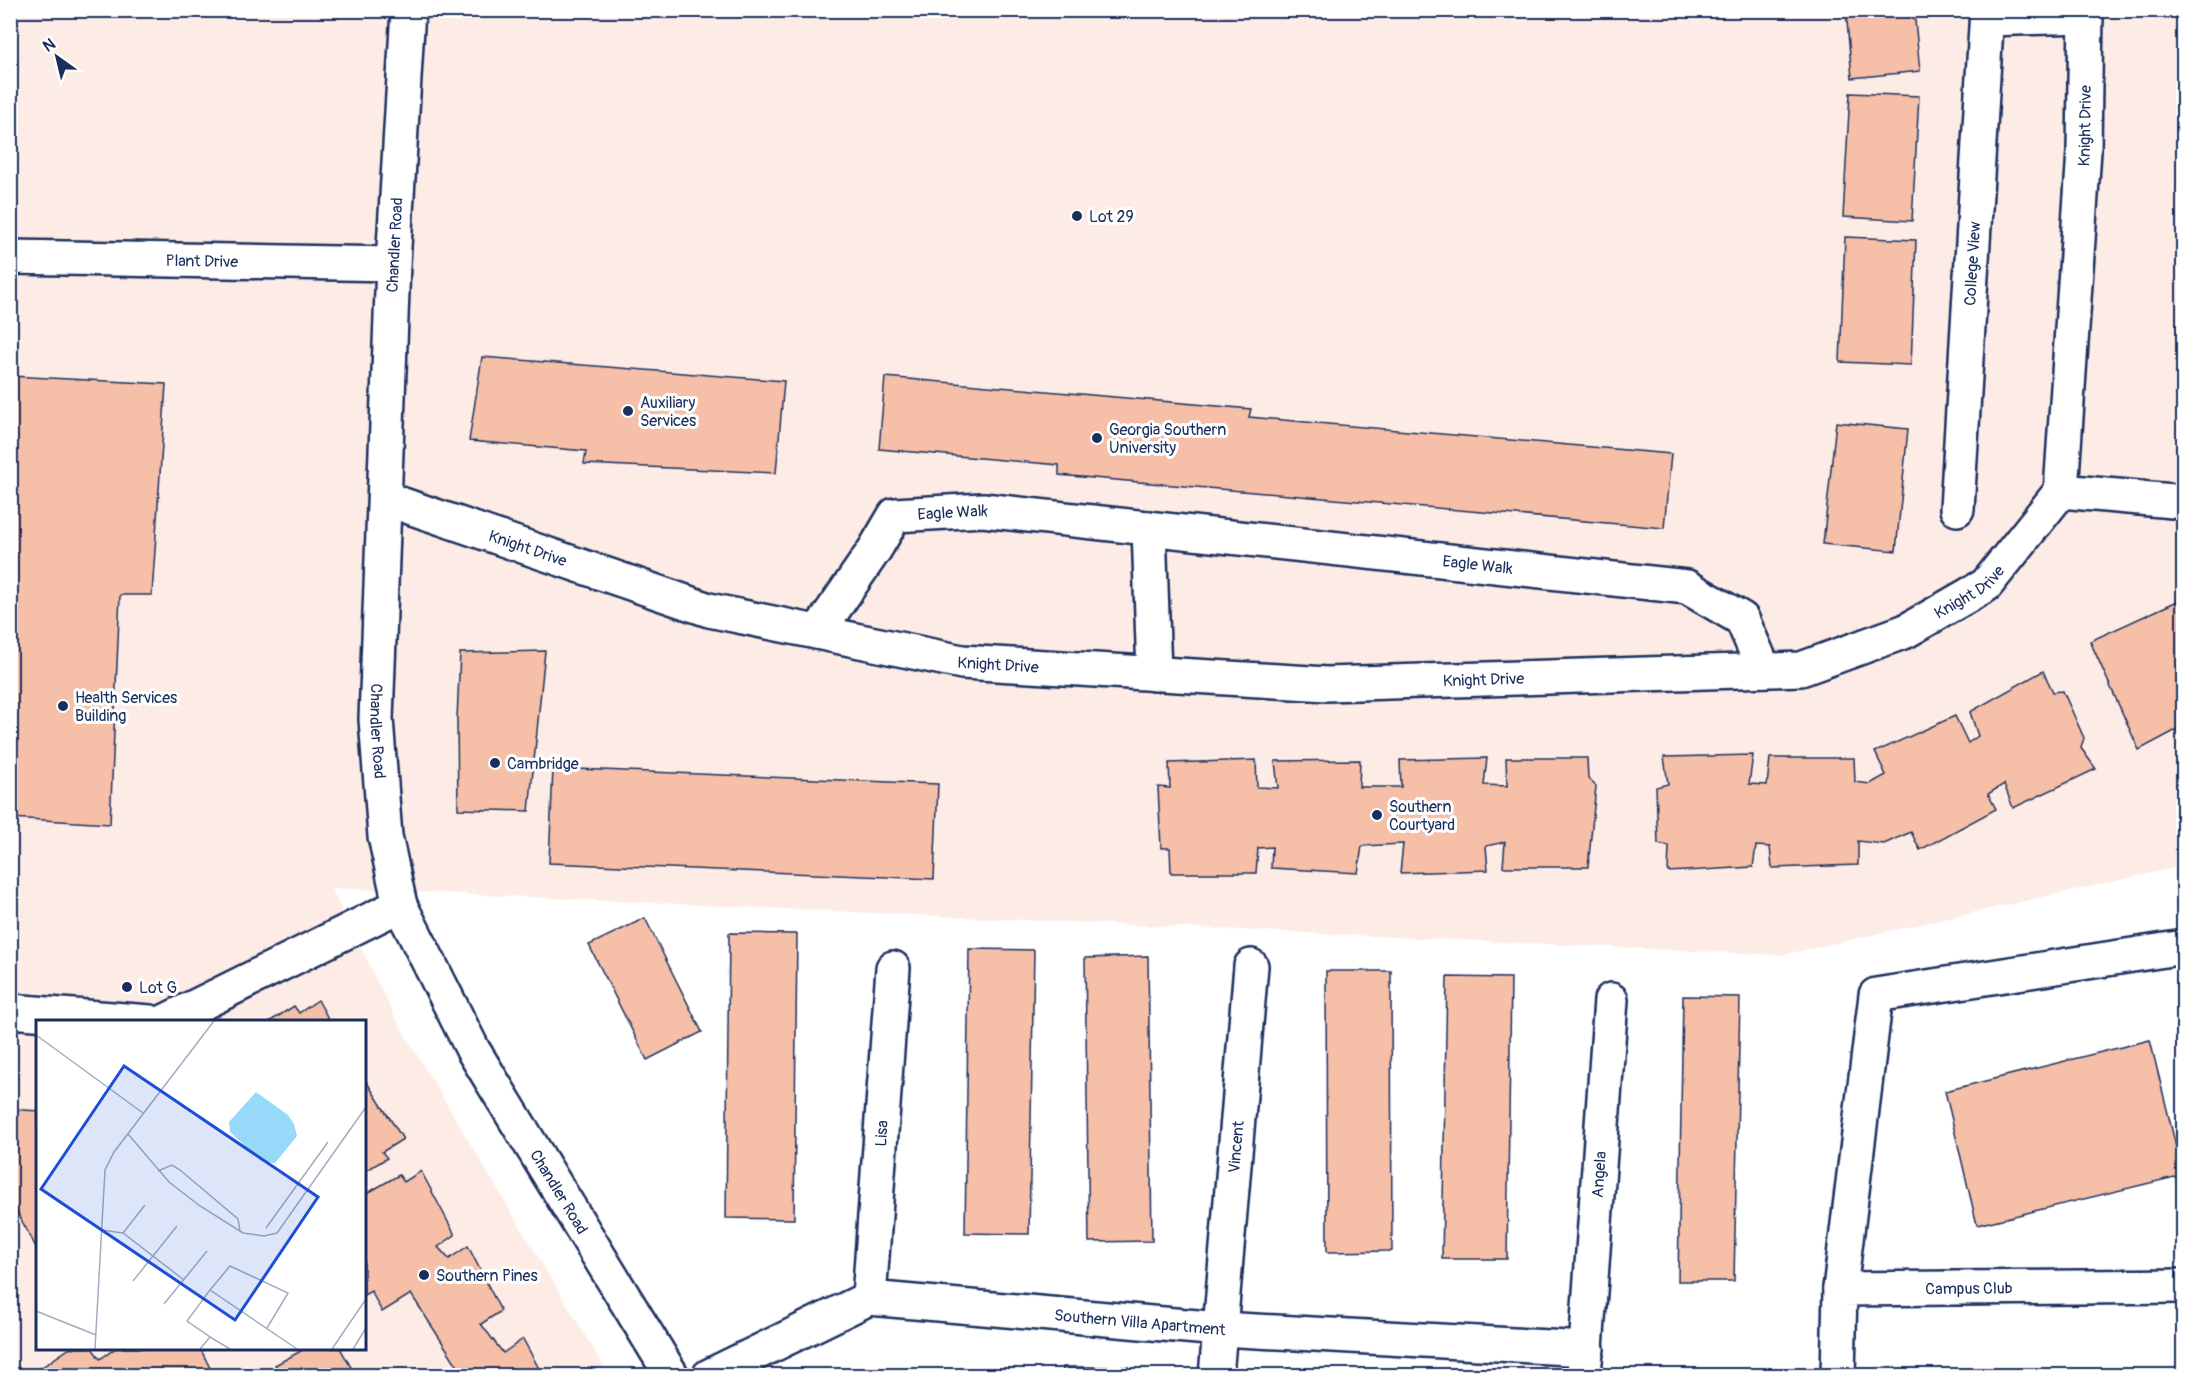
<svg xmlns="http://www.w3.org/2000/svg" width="2194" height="1386" viewBox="0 0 2194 1386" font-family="Pangolin,sans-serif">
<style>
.built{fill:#fcece5;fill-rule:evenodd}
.building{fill:#f5bfa8;stroke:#1b2f5e;stroke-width:1.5}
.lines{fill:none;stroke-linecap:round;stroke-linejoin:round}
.minor-casing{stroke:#1b2f5e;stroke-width:38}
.minor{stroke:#fff;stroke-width:33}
.poi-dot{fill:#1b2f5e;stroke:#fff;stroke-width:2}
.labels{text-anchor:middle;stroke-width:6;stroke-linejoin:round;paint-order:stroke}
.street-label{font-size:16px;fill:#1b2f5e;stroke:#fff}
.poi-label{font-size:16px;fill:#1b2f5e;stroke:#fff;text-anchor:start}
.inset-road{fill:none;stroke:#a4acbf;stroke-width:1.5}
.view{fill:#1d4ed8;fill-opacity:0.15;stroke:#1d4ed8;stroke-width:3}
.inset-edge{fill:none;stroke:#1b2f5e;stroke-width:3}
</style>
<rect width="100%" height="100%" fill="#fff"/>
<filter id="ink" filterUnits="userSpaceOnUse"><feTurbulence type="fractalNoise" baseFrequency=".0167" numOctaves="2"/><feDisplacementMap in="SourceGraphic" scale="12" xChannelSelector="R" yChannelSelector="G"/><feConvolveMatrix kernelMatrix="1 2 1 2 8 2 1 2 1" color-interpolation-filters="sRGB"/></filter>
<g filter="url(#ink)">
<path class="built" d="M10 11H2183V866L1782 955 331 888 397 1021 609 1375H11ZM38 1022H364V1348H38Z"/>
<g class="building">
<polygon points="1846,10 1914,10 1920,71 1852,78"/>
<polygon points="1850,93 1919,96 1912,221 1843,217"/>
<polygon points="1845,237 1916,240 1911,365 1840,362"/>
<polygon points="482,357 784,381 776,473 584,464 586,451 469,441"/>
<polygon points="10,376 166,384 152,595 120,595 110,824 10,818"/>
<polygon points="885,377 1251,409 1249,417 1671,454 1664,528 1059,475 1059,465 879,449"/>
<polygon points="1836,422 1908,429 1896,551 1823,544"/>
<polygon points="2184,598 2184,726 2139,750 2090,641"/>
<polygon points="545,651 529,811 458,809 457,718 460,653"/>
<polygon points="2043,671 2053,692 2063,691 2084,738 2081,748 2096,769 2013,808 2004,784 1988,794 1996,809 1920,850 1911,832 1884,844 1858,841 1858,865 1772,868 1770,847 1756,846 1753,867 1668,872 1669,846 1658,844 1656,787 1668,784 1664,757 1753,755 1749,784 1767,785 1770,758 1854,758 1855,782 1870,784 1886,775 1875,752 1955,716 1968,743 1978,736 1970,712"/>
<polygon points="1487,758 1484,785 1507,786 1506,758 1587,758 1588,779 1596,786 1588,867 1503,867 1505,842 1486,846 1488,870 1400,873 1403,844 1362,846 1358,873 1271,868 1272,847 1258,848 1256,873 1171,873 1170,848 1161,848 1158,787 1170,788 1169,763 1256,760 1257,787 1278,788 1275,761 1360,760 1359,787 1401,787 1400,760"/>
<polygon points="553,768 938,784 934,879 549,863"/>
<polygon points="645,918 702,1032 647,1060 589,945"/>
<polygon points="729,933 797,934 794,1219 726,1218"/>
<polygon points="969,949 1034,950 1029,1234 965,1233"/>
<polygon points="1148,956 1152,1241 1089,1242 1085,958"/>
<polygon points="1326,971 1391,971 1392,1251 1327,1252"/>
<polygon points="1447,977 1511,978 1507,1259 1442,1259"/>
<polygon points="1683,996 1740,997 1734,1281 1678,1281"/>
<polygon points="318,1000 330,1022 269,1022 294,1006 299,1013"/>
<polygon points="2150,1040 2183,1175 1977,1225 1945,1091"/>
<polygon points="364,1078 403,1139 382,1152 387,1158 364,1172"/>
<polygon points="10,1109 38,1111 38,1251 17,1212 10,1215"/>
<polygon points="421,1171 455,1235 438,1247 449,1259 468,1246 501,1311 481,1324 503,1353 523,1339 543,1376 464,1376 411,1294 382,1312 371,1291 364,1295 364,1195 399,1175 404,1182"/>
<polygon points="70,1348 92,1348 100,1359 116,1348 200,1348 214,1376 29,1376"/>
<polygon points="299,1348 340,1348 356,1376 281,1376 275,1365 301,1351"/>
<polygon points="1063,1367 1128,1367 1128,1376 1062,1376"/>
</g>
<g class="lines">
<defs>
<g id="minor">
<path id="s1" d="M408 10 393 264 376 719 385 836 400 905 473 1050 672 1376"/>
<polyline points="1987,19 2086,16"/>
<path id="s2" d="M10 257 393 264"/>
<polyline points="2061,491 2184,502"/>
<path id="s3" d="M386 499 709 610 962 662 1327 684 1801 669 1906 631 1986 585 2061 491 2084 151 2086 10"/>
<path id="s4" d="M1957 509 1987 10"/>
<polyline points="1149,528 1154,674"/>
<path id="s5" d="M818 632 875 549 895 515 983 510 1687 587 1742 619 1764 670"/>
<polyline points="10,1011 150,1022"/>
<polyline points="164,1022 400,905"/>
<polyline points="1840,1289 1876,995 2184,947"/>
<path id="s6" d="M869 1298 893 968"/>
<path id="s7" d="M709 1376 869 1298 1220 1329 1587 1349"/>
<path id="s8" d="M1216 1376 1251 966"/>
<path id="s9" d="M1584 1376 1611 1000"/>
<path id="s10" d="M1838 1376 1840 1289 2184 1286"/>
</g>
</defs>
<use href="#minor" class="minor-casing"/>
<use href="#minor" class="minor"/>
</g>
</g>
<g class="poi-dot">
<circle cx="1077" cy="216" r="6"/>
<circle cx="628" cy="411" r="6"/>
<circle cx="1097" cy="438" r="6"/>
<circle cx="63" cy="706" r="6"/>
<circle cx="495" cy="763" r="6"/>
<circle cx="1377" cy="815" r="6"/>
<circle cx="127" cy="987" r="6"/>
<circle cx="424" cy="1275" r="6"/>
</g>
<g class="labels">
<g class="street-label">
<text dy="6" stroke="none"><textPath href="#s3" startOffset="2130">Knight Drive</textPath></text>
<text transform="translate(394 245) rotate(-87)" y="6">Chandler Road</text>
<text dy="6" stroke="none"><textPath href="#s2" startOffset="192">Plant Drive</textPath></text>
<text dy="6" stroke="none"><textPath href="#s4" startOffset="246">College View</textPath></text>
<text dy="6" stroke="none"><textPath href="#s5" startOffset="198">Eagle Walk</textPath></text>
<text dy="6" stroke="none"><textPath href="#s3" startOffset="150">Knight Drive</textPath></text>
<text dy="6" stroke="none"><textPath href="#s5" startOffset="726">Eagle Walk</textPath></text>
<text dy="6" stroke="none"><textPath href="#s3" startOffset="1626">Knight Drive</textPath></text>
<text dy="6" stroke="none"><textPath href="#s3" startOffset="636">Knight Drive</textPath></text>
<text dy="6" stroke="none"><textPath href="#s3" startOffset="1122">Knight Drive</textPath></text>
<text dy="6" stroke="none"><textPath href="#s1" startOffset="722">Chandler Road</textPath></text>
<text dy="6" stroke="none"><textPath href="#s6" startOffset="165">Lisa</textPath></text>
<text dy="6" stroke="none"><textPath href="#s8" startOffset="230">Vincent</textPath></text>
<text dy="6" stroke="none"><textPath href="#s9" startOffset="202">Angela</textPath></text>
<text dy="6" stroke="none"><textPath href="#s1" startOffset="1226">Chandler Road</textPath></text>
<text dy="6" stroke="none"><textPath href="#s10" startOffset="216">Campus Club</textPath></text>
<text dy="6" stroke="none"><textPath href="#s7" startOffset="450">Southern Villa Apartment</textPath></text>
</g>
<g class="poi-label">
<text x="1089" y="222">Lot 29</text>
<text x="640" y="408">Auxiliary<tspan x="640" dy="18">Services</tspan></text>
<text x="1109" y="435">Georgia Southern<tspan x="1109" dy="18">University</tspan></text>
<text x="75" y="703">Health Services<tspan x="75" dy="18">Building</tspan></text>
<text x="507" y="769">Cambridge</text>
<text x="1389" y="812">Southern<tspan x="1389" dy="18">Courtyard</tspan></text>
<text x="139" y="993">Lot G</text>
<text x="436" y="1281">Southern Pines</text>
</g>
</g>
<g transform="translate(36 1020)">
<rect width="330" height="330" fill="#fff"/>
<path d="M220 72 252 95 258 104 261 116 239 143 225 141 194 112 193 102Z" fill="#97d9f9"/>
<path class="inset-road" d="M0 15 107 93M92 114 133 162 164 186 207 213 228 216 241 213 330 87M122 151 136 145 144 150 202 199 204 211M230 208 292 122M65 210 87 213 148 260M87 213 109 185M97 261 141 206M174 270 194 246 252 273 231 308M128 284 171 231M0 291 60 315M174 317 194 329M59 329 69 150 78 132 178 1M164 329 174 317 151 301 174 270 261 329M296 329 330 279M317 329 330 308"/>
<path class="view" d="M88 46 282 177 199 300 5 169Z"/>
<rect width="330" height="330" class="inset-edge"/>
</g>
<rect width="2194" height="1386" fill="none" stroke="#fff" stroke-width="36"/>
<rect x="18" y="18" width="2158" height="1350" fill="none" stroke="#1b2f5e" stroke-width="2" filter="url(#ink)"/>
<g transform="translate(57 57) rotate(326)" stroke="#ffffff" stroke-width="4.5" paint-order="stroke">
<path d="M0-4.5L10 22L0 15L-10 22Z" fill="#1b2f5e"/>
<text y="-9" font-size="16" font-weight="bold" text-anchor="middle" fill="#1b2f5e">N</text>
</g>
</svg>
